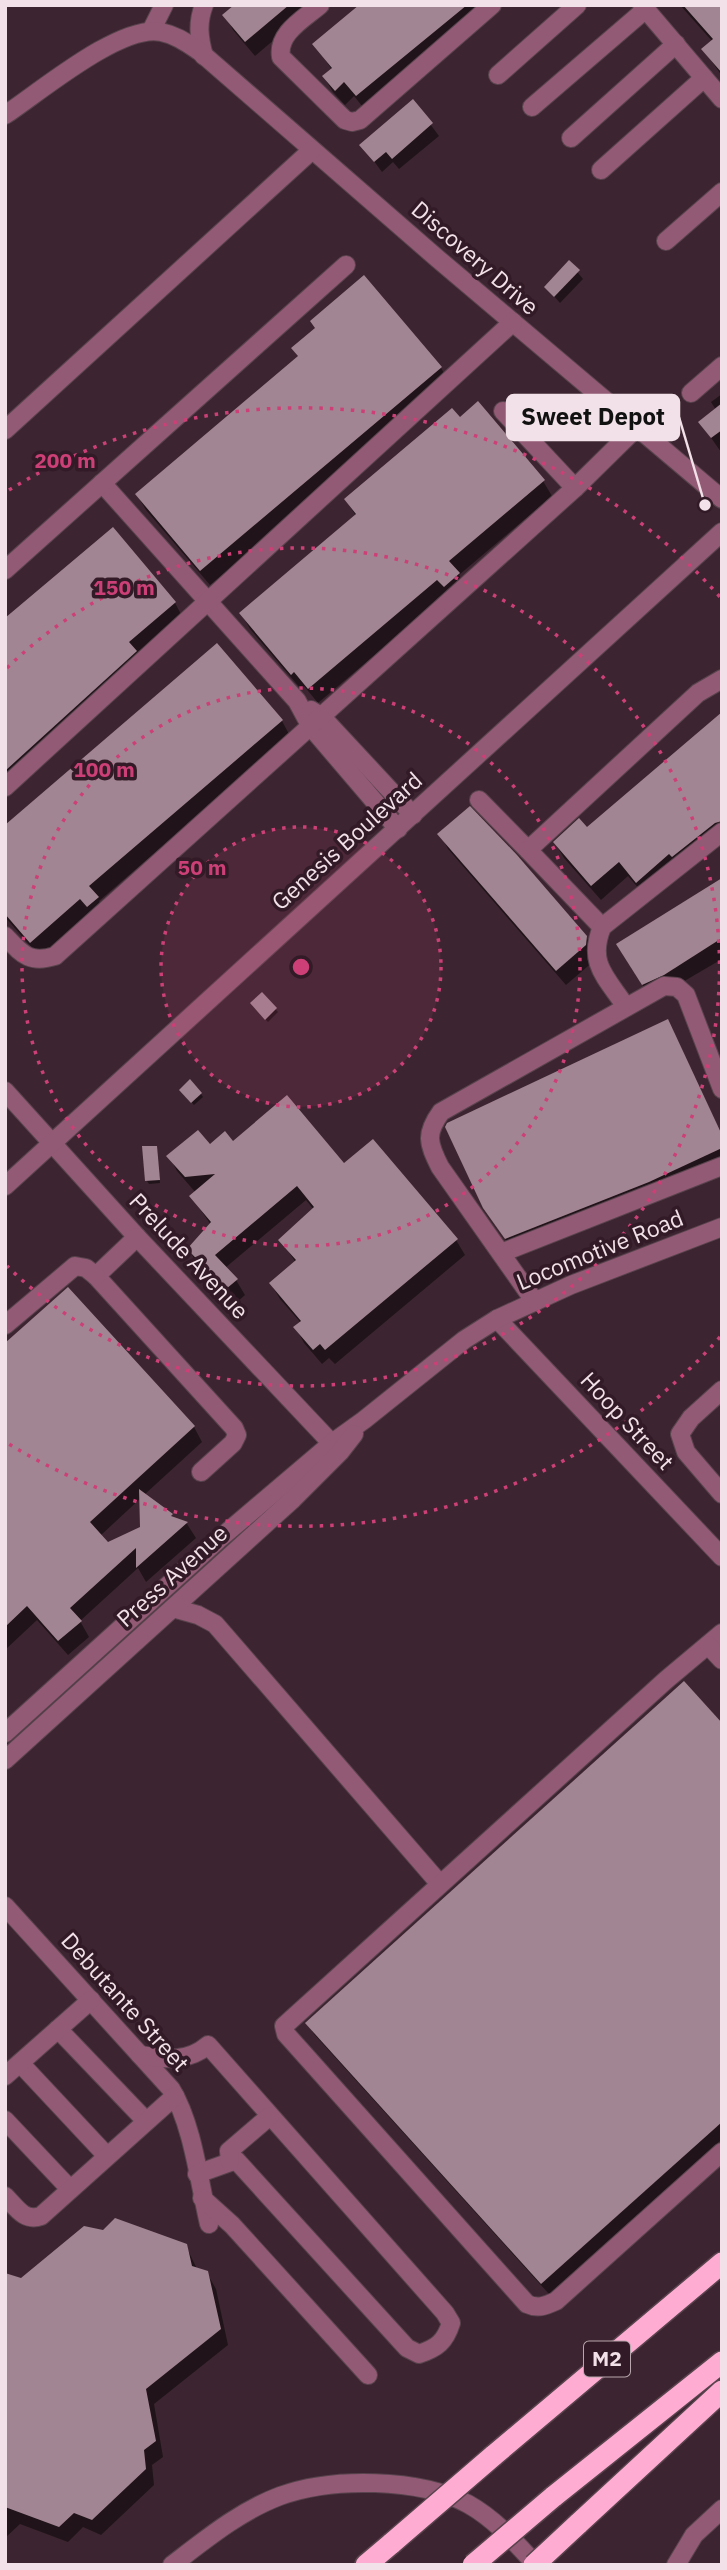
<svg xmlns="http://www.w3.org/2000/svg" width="727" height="2570" viewBox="0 0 727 2570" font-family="'IBM Plex Sans',sans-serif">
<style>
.shadow{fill:#0007;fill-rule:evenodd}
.building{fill:#a28592}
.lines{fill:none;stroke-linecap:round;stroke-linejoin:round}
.minor-casing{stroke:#59434d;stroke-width:20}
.highway-casing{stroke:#59434d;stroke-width:24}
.minor{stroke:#925a75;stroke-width:18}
.highway{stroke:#ffacd3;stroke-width:21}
.highway-bridge-casing{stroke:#59434d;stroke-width:24;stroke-linecap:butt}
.highway-bridge{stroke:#ffacd3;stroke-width:21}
.ring{fill:none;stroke:#cc4077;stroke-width:3.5;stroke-dasharray:3.5 7}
.labels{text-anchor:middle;stroke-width:7;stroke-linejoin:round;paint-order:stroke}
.shield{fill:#321b26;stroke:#b8a6ae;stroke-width:2}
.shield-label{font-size:21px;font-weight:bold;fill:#f2e1e8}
.street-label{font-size:23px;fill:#f2e1e8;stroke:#321b26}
.centre{fill:#cc4077;stroke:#321b26;stroke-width:3.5}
.ring-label{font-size:21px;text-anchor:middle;font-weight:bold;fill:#cc4077;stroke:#321b26;stroke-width:7;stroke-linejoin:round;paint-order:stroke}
.leader{fill:none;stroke:#f2e1e8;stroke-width:2.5}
.callout-dot{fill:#f2e1e8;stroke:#321b26;stroke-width:2.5}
.callout{fill:#f2e1e8;stroke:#f2e1e8;stroke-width:2.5}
.callout-label{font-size:24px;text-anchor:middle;font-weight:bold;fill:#111}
</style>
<rect width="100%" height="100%" fill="#3c2530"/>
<g class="shadow">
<polygon points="236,5 315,5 255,56 233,30 225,15"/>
<polygon points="362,5 494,5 366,111 354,96 345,105 333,92 324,77 332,70 315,44"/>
<polygon points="680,5 722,5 722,76 703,49 712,41"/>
<polygon points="413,101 439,136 399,169 393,162 382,172 362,145"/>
<polygon points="570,263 583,279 560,303 546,287"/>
<polygon points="441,368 450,383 210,585 146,510 137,495"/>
<polygon points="722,394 722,451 721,452 700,422 716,410 711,402"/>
<polygon points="459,419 543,481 552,496 459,575 467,589 447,594 318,703 304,686 301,689 250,629 241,613 356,516 346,500"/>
<polygon points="175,603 183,618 5,793 5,621"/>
<polygon points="722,714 722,839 646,897 628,876 601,900 564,858 555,843 587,830"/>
<polygon points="282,721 290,736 99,901 106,914 90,913 40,957 5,917 5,827"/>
<polygon points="440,834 586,937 595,953 594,961 566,985 448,849"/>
<polygon points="722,880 722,959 652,1000 627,960"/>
<polygon points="262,994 278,1012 268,1022 254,1007"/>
<polygon points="183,1093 201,1094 203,1097 194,1105"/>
<polygon points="722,1136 722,1167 515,1254 484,1207"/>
<polygon points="233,1143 344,1166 456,1240 465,1255 335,1364 329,1358 322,1364 304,1343 296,1328 301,1323 280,1299 271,1284 296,1263 281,1240 314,1210 306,1200 225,1268 236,1280 245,1295 236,1303 197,1264 189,1249 211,1225 191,1196 196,1193 177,1171 169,1156"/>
<polygon points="156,1147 160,1183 149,1184 147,1181"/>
<path d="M67 1290 194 1427 202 1442 144 1495 174 1519 187 1524 196 1538 146 1582 138 1568 80 1621 89 1637 68 1655 37 1620 5 1650V1346ZM141 1498V1528L107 1544 100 1536Z"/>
<polygon points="722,1726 722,2139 549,2294 314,2034 307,2023"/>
<polygon points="186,2246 197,2269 207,2273 216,2289 228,2345 154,2404 163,2457 152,2465 154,2485 101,2535 83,2527 68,2542 20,2524 5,2538 5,2275 22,2280"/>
</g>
<g class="building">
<polygon points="234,5 289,5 245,42 222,15"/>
<polygon points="359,5 467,5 356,96 344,82 335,91 322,76 332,68 312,44"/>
<polygon points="683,5 722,5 722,73 701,49 713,39"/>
<polygon points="413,99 433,123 392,159 386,152 374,162 359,145"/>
<polygon points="569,260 580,270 554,297 544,287"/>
<polygon points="364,275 442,367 200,571 135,494 298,356 291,348 315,328 310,321"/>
<polygon points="478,401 545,480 449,561 460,573 444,587 437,580 308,689 294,672 291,675 239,613 356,514 344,499 452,408 460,417"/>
<polygon points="722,403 722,430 711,438 698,422"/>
<polygon points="113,527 176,602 129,642 137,651 5,771 5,618"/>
<polygon points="217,643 283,720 89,886 99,897 87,907 80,899 30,943 5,914 5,825"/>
<polygon points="722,712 722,821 715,823 672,857 669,854 636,883 619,862 591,886 553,842 579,818 587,827"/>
<polygon points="470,806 517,855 587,936 586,945 556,971 437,834"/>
<polygon points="722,878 722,938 664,975 642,985 616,944"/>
<polygon points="262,992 277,1008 265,1020 250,1003"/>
<polygon points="668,1019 722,1135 722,1148 649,1182 505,1239 483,1208 445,1127 447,1123"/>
<polygon points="190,1079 202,1093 191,1103 179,1090"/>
<polygon points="287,1095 344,1163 373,1139 458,1239 325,1350 320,1344 313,1350 293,1327 301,1321 269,1283 296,1260 278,1240 314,1207 297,1186 215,1255 238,1279 226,1289 187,1249 211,1222 189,1196 215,1174 185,1177 166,1156 198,1130 210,1144 225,1131 233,1141"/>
<polygon points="142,1146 157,1146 160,1180 145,1181"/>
<polygon points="68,1287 195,1426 90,1522 108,1542 140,1527 139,1489 173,1514 171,1516 188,1522 136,1568 136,1548 70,1608 82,1621 58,1641 27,1606 5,1627 5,1343"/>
<polygon points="684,1681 722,1723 722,2122 541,2284 305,2023"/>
<polygon points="115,2218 187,2244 192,2266 208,2271 221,2329 146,2389 156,2441 144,2450 146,2469 92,2520 74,2513 59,2527 5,2507 5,2273 21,2278 84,2226 103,2230"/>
</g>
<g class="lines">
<defs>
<g id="minor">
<path d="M204 5C197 23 199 38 204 56"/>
<path d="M320 5C304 19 277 33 281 57L345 120 352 122 360 120 492 5"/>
<polyline points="642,5 722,99"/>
<polyline points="151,31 164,5"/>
<polyline points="498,75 577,5"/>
<polyline points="532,107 646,9"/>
<path d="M5 115C40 92 120 24 161 32 176 35 187 43 199 51L438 259 722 499"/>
<polyline points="571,138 676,44"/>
<polyline points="601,170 704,78"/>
<polyline points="666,241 722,192"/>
<polyline points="691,393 722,366"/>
<polyline points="503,411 575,488"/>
<polyline points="5,430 312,150"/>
<polyline points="102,483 297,701 311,727 398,829"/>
<polyline points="5,570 346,265"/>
<polyline points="311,710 322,717 413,815"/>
<polyline points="5,787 513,322"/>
<polyline points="479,800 528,850 698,693 722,679"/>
<polyline points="528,850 602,927"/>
<path d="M5 936C22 954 29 964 55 956L575 488 636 428"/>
<path d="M626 1007C607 978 587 964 602 927L722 832"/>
<polyline points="5,1091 137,1237 338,1450"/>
<polyline points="5,1186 722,532"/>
<polyline points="137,1237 96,1276 234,1428 237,1435 233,1443 201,1472"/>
<polyline points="501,1253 722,1166"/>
<path d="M535 1302 440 1167C428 1143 425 1134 441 1112L664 986 677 987 686 995 722 1089"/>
<polyline points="497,1319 722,1557"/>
<polyline points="5,1325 75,1266 86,1268 96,1276"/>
<polyline points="722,1390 691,1418 680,1434 686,1452 722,1494"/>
<polyline points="173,1608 198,1615 215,1624 440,1884"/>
<path d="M722 1633 666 1680 284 2026 286 2034 303 2053 527 2304C538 2309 545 2306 556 2301L722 2152"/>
<polyline points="708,1645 722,1660"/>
<polyline points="5,1733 218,1540 332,1443 364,1420 464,1340 497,1319 571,1285 722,1227"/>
<polyline points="5,1760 293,1499 340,1452 354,1434"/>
<path d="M5 1906 171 2089C193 2125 199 2182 209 2224"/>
<polyline points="58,2029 146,2121"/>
<path d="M140 2055C165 2059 187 2063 208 2045L445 2313 451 2323C445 2342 437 2348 419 2354L407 2348 236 2160 197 2174"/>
<polyline points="20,2063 107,2156"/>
<polyline points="5,2076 91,2000"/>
<polyline points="5,2120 70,2189"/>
<polyline points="230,2162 229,2151 270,2116"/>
<path d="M5 2196C16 2207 24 2222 41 2216L175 2096"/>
<polyline points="202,2198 232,2225 368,2375"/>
<path d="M172 2565C206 2539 240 2511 280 2496 332 2477 419 2478 468 2504 495 2519 516 2543 536 2565"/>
<polyline points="676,2565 694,2535 722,2509"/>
</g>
<g id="highway">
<polyline points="493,2456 722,2263"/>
<polyline points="553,2497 722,2362"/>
<polyline points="578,2524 722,2391"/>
<polyline points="366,2565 392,2543"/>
</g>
</defs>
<use href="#minor" class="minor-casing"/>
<use href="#highway" class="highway-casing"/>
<use href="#minor" class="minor"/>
<use href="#highway" class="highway"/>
<defs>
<g id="highway-bridge">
<polyline points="392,2543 493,2456"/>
<polyline points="473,2565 553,2497"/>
<polyline points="534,2565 578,2524"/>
</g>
</defs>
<use href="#highway-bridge" class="highway-bridge-casing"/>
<use href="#highway-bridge" class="highway-bridge"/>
</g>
<circle cx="301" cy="967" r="140" fill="#cc4077" fill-opacity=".12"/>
<g class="ring">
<circle cx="301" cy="967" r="140"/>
<circle cx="301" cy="967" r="279"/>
<path d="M7 668A419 419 0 1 1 7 1266"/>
<path d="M720 1337A559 559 0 0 1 9 1444M9 490A559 559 0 0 1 720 597"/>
</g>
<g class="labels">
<rect class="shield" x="584" y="2341.5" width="46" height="35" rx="5"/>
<g class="shield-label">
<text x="607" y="2366">M2</text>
</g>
<g class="street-label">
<text transform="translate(475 258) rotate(41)" y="8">Discovery Drive</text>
<text transform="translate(347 841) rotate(-42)" y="8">Genesis Boulevard</text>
<text transform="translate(600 1250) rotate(-22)" y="8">Locomotive Road</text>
<text transform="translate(189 1256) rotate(47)" y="8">Prelude Avenue</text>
<text transform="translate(627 1421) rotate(47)" y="8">Hoop Street</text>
<text transform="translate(172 1576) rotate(-42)" y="8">Press Avenue</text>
<text transform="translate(125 2002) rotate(48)" y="8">Debutante Street</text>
</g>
</g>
<circle cx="301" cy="967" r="10" class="centre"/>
<g class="ring-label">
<text x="65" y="468">200 m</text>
<text x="124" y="595">150 m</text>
<text x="104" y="777">100 m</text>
<text x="202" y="875">50 m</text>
</g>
<path class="leader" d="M705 505L679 417"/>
<circle class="callout-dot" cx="705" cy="505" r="7"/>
<rect class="callout" x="507" y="395" width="172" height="45" rx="7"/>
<g class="callout-label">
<text x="593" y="425">Sweet Depot</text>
</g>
<rect width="727" height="2570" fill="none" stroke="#f2e1e8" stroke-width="14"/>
</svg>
